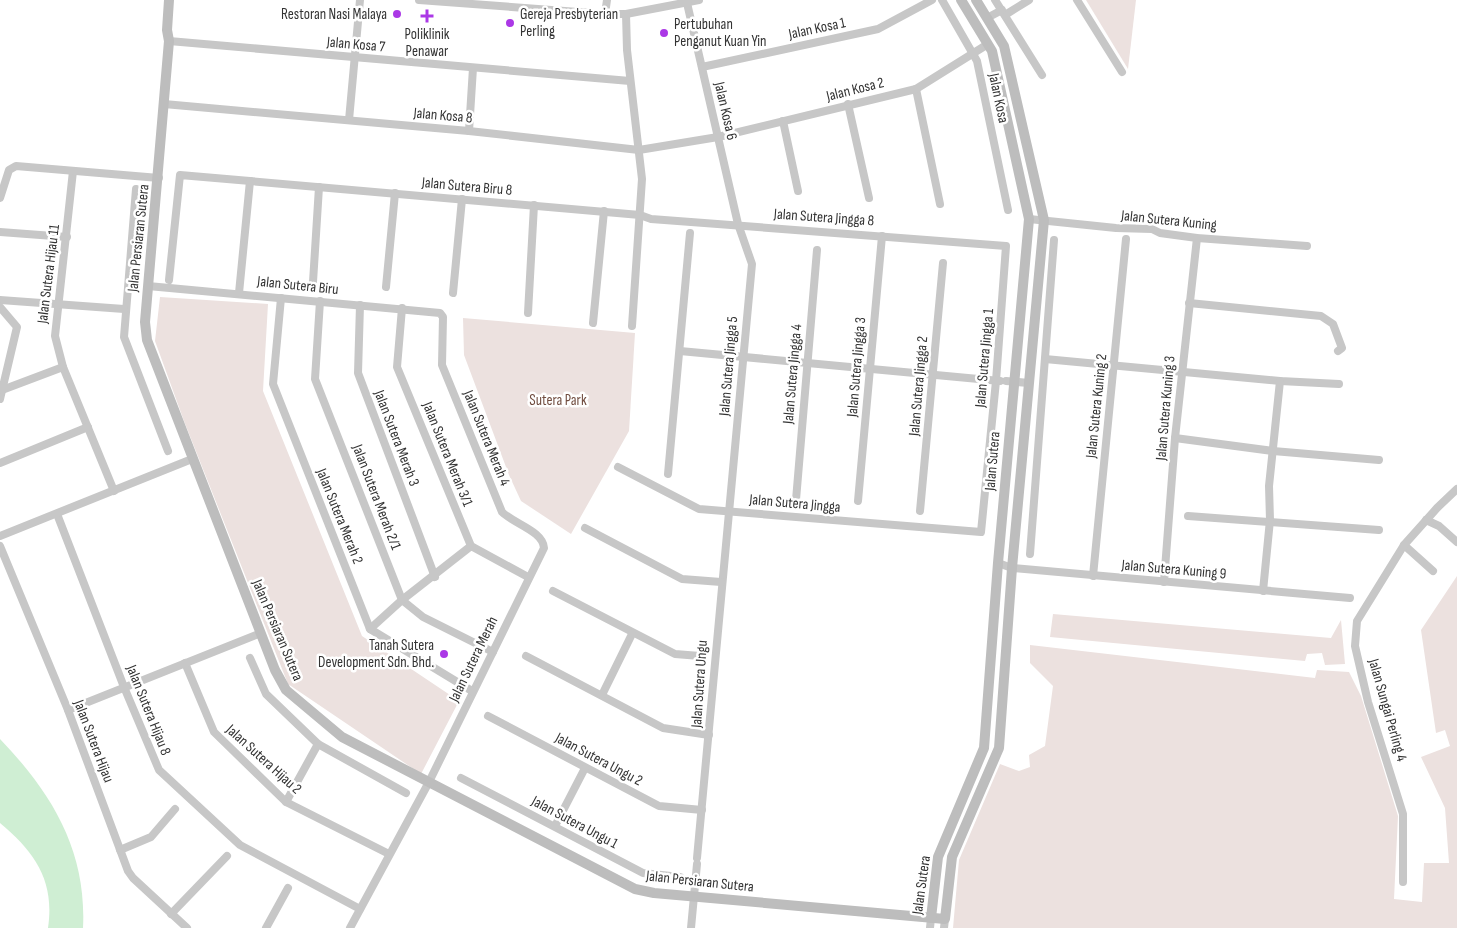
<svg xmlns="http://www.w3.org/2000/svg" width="1457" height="928" viewBox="0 0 1457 928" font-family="'Sofia Sans Condensed',sans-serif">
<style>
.green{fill:#ece1df}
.water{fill:#cfeed3}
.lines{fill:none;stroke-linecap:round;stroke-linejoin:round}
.street{stroke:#c7c7c7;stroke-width:8}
.secondary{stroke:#bdbdbd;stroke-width:10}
.poi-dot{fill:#ab38e6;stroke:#fff;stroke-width:2}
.labels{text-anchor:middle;stroke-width:5;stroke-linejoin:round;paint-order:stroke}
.poi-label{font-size:15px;fill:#333;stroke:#fff;text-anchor:end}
.street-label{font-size:15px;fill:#333;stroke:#fff}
.park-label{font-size:15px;fill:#704c3f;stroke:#fff}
</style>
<rect width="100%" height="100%" fill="#fff"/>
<g class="green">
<polygon points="1086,0 1136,0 1128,69"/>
<polygon points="160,297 268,304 263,391 362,636 459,701 421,774 288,684 184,421 155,341"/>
<polygon points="463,318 635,333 629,431 571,534 521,501 509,475 464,355"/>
<polygon points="1457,576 1457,928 953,928 959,860 1000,764 1019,771 1030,767 1029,755 1045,746 1053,686 1030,663 1030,645 1315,678 1317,670 1349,672 1361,696 1398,816 1394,899 1422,902 1424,863 1449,863 1445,808 1421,757 1450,746 1445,730 1436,733 1421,630"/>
<polygon points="1053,614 1331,638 1341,620 1345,664 1325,665 1322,653 1307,654 1305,661 1050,637"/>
</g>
<path class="water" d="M0 739C52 793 87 851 83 928H48C55 881 35 852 0 823Z"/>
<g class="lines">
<g class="street">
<polyline points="419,0 605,14 626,14 699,0"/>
<polyline points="942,0 977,61 1008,210"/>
<polyline points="995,0 1042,75"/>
<polyline points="1077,0 1122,72"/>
<polyline points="687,3 738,224 752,264 697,858"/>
<polyline points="605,14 607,0"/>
<polyline points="626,14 627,50 642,179 632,326"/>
<polyline points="1005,15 1029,0"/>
<polyline points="987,18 1002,10"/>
<polyline points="169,41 630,81"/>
<polyline points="702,67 878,29 932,0"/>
<polyline points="916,89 940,204"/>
<polyline points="164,104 469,131 639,150 718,137 916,89 988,44"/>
<polyline points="848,104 869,198"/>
<polyline points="349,120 360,0"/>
<polyline points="783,121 798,191"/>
<polyline points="469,131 473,68"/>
<polyline points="73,171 55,336 63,367 114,491"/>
<polyline points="136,189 124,337 168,451"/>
<polyline points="0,198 9,170 16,166 159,178"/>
<polyline points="1029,219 1116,228 1152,229 1160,233 1197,238 1307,246"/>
<polyline points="0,232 67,237"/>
<polyline points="169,280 180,175 640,215 651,219 1006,246 996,381 981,532 699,509 618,467"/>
<polyline points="313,282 319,187"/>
<path d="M148 286 440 313 443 317 442 365 502 512C514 524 543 531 544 548L429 782 350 928"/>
<polyline points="386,287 395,193"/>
<polyline points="239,293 250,181"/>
<polyline points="453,293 462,199"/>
<polyline points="281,298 273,384 370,629 472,691"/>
<polyline points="0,300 124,309"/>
<polyline points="320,301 315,379 402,600 423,617 493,652"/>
<polyline points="1189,303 1321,316 1333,324 1342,348 1338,351"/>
<polyline points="360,305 358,373 435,577"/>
<polyline points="0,307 17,327 0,399"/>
<polyline points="402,308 397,367 471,546 528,577"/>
<polyline points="528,313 534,205"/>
<polyline points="593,323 604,211"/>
<polyline points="680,351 1000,381"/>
<polyline points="1045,359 1280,381 1339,384"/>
<polyline points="1006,381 1029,383"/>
<polyline points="2,390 63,367"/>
<polyline points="1175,438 1273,451 1379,460"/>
<polyline points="0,463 88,427"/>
<polyline points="668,474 690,233"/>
<polyline points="796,500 817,250"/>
<polyline points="858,501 882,236"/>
<polyline points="920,511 943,263"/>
<polyline points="57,514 124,687 159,770 240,845 360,909"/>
<polyline points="1188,516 1379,530"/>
<polyline points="1426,520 1439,526 1457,542"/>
<polyline points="585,528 682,579 721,582"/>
<polyline points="0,536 192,459"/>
<polyline points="1404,545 1433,571"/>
<polyline points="0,546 68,710 128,871 133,878 187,928"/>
<polyline points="1030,554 1054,240"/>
<polyline points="998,563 1012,568 1350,598"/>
<polyline points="1093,576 1126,239"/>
<polyline points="1164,582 1175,438 1197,238"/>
<polyline points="553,591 675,654 700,656"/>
<polyline points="1263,591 1270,520 1269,486 1280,381"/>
<polyline points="370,629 402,600 471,546"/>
<polyline points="526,656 663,728 709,735"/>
<polyline points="250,658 266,694 318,744 286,802"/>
<polyline points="185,663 214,732 286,802 389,854"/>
<polyline points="602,695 632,634"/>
<polyline points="68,710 261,633"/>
<polyline points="488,716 659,806 702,810"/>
<polyline points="318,744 406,793"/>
<polyline points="461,778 643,873 680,877"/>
<polyline points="555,826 585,768"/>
<polyline points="120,850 151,837 175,809"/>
<polyline points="1403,882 1403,814 1368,702 1355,646 1357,621 1404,545 1437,508 1457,489"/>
<polyline points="171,914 227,856"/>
<polyline points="266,928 288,888"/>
<polyline points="691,928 697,864"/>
<polyline points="930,928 931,918"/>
<polyline points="944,928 945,919"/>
</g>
<g class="secondary">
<polyline points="169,0 167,30 169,41 145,322 147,340 275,670 286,690 342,737 635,889 654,893 945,919 952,857 999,748 1012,568 1044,220 1004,46 976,0"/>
<polyline points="931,918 938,857 984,748 998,563 1029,219 992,51 961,0"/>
</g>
</g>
<g class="poi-dot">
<circle cx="397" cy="14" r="5"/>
<path d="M424.5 8.5h5v5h5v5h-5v5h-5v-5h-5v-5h5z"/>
<circle cx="510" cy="23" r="5"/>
<circle cx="664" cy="33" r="5"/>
<circle cx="444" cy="654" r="5"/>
</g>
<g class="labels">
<g class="poi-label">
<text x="387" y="19">Restoran Nasi Malaya</text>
<text x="520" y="19" text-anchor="start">Gereja Presbyterian<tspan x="520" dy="17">Perling</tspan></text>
<text x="674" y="29" text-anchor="start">Pertubuhan<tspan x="674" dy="17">Penganut Kuan Yin</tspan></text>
<text x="427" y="39" text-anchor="middle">Poliklinik<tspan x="427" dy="17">Penawar</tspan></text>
<text x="434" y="650">Tanah Sutera<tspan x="434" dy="17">Development Sdn. Bhd.</tspan></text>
</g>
<g class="street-label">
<text transform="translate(817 28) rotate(-12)" y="5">Jalan Kosa 1</text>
<text transform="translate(356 44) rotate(5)" y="5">Jalan Kosa 7</text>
<text transform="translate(855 89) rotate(-14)" y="5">Jalan Kosa 2</text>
<text transform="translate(999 98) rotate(78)" y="5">Jalan Kosa</text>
<text transform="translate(726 111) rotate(77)" y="5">Jalan Kosa 6</text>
<text transform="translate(443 115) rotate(5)" y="5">Jalan Kosa 8</text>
<text transform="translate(467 186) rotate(5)" y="5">Jalan Sutera Biru 8</text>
<text transform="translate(824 217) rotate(4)" y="5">Jalan Sutera Jingga 8</text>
<text transform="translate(1169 220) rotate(6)" y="5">Jalan Sutera Kuning</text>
<text transform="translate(138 238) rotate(-84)" y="5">Jalan Persiaran Sutera</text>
<text transform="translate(48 274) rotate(-83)" y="5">Jalan Sutera Hijau 11</text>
<text transform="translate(298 285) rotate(6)" y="5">Jalan Sutera Biru</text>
<text transform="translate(984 358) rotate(-85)" y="5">Jalan Sutera Jingga 1</text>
<text transform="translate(728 366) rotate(-85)" y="5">Jalan Sutera Jingga 5</text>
<text transform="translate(856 367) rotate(-85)" y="5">Jalan Sutera Jingga 3</text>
<text transform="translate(792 374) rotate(-85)" y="5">Jalan Sutera Jingga 4</text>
<text transform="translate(918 386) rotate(-85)" y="5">Jalan Sutera Jingga 2</text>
<text transform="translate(1096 406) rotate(-84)" y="5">Jalan Sutera Kuning 2</text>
<text transform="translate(1165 408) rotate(-85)" y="5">Jalan Sutera Kuning 3</text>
<text transform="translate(397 438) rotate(69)" y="5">Jalan Sutera Merah 3</text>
<text transform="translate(487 438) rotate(68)" y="5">Jalan Sutera Merah 4</text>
<text transform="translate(448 454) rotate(68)" y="5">Jalan Sutera Merah 3/1</text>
<text transform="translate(992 461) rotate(-85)" y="5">Jalan Sutera</text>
<text transform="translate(377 497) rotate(69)" y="5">Jalan Sutera Merah 2/1</text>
<text transform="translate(795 503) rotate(5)" y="5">Jalan Sutera Jingga</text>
<text transform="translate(340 516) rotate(68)" y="5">Jalan Sutera Merah 2</text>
<text transform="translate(1174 569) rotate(5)" y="5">Jalan Sutera Kuning 9</text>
<text transform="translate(278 630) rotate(67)" y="5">Jalan Persiaran Sutera</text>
<text transform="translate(473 659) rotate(-64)" y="5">Jalan Sutera Merah</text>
<text transform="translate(699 684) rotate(-86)" y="5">Jalan Sutera Ungu</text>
<text transform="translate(149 710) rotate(68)" y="5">Jalan Sutera Hijau 8</text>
<text transform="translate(1388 710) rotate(74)" y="5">Jalan Sungai Perling 4</text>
<text transform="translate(94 741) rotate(69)" y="5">Jalan Sutera Hijau</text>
<text transform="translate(264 759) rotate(42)" y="5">Jalan Sutera Hijau 2</text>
<text transform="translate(599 759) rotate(28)" y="5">Jalan Sutera Ungu 2</text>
<text transform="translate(575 822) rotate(28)" y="5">Jalan Sutera Ungu 1</text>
<text transform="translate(700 881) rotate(6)" y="5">Jalan Persiaran Sutera</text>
<text transform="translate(921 885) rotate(-82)" y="5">Jalan Sutera</text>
</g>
<g class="park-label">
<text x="558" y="405">Sutera Park</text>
</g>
</g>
</svg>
